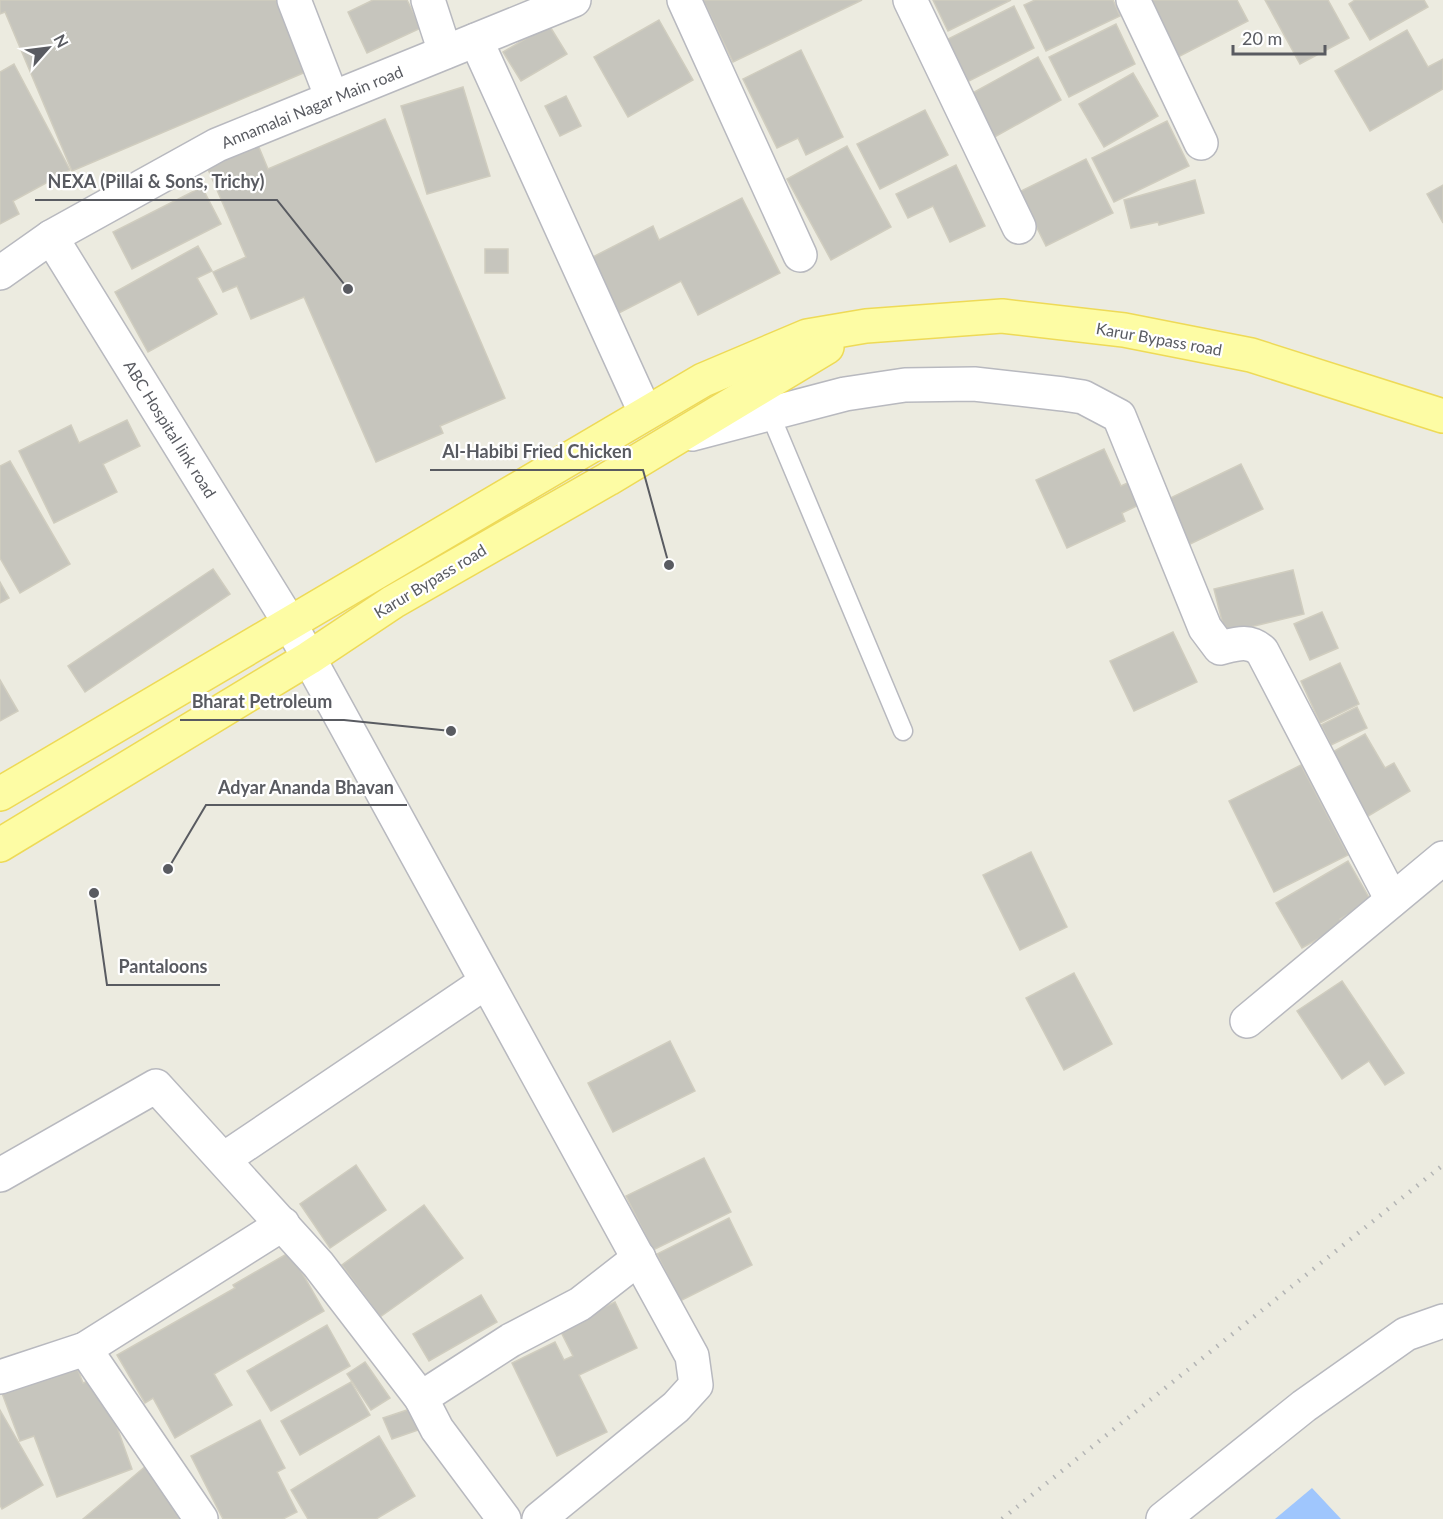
<svg xmlns="http://www.w3.org/2000/svg" width="1443" height="1519" viewBox="0 0 1443 1519" font-family="Lato,sans-serif">
<style>
.water{fill:#9fc6fd}
.building{fill:#c6c5bd;stroke:#d0cdbf;stroke-width:1.5}
.lines{fill:none;stroke-linecap:round;stroke-linejoin:round}
.service-casing{stroke:#b8b9bf;stroke-width:21}
.minor-casing{stroke:#b8b9bf;stroke-width:36}
.tertiary-casing{stroke:#b8b9bf;stroke-width:36}
.primary-casing{stroke:#eeda57;stroke-width:36}
.service{stroke:#fff;stroke-width:18}
.minor{stroke:#fff;stroke-width:33}
.tertiary{stroke:#fff;stroke-width:33}
.primary{stroke:#fdfca4;stroke-width:33}
.rail{stroke:#b3b4b4;stroke-width:4.5;stroke-dasharray:1.5 8;stroke-linecap:butt}
.labels{text-anchor:middle;stroke-width:4.5;stroke-linejoin:round;paint-order:stroke}
.street-label{font-size:16px;fill:#595b61;stroke:#fff}
.leader{fill:none;stroke:#595b61;stroke-width:2}
.callout-dot{fill:#595b61;stroke:#fff;stroke-width:2}
.callout-label{font-size:18px;text-anchor:middle;font-weight:bold;fill:#595b61;stroke:#fff;stroke-width:4.5;stroke-linejoin:round;paint-order:stroke}
</style>
<rect width="100%" height="100%" fill="#ecebe0"/>
<polygon class="water" points="1312,1488 1341,1519 1275,1519"/>
<g class="building">
<polygon points="0,0 286,0 315,68 72,171 5,12 0,14"/>
<polygon points="373,0 407,0 421,28 367,53 348,12"/>
<polygon points="703,0 862,0 733,62"/>
<polygon points="933,0 1011,0 948,31"/>
<polygon points="1035,0 1113,0 1120,16 1046,51 1024,5"/>
<polygon points="1148,0 1237,0 1248,21 1178,57"/>
<polygon points="1265,0 1328,0 1349,38 1300,64"/>
<polygon points="1355,0 1424,0 1428,7 1370,40 1349,4"/>
<polygon points="1014,6 1034,48 967,82 946,40"/>
<polygon points="659,20 693,80 628,117 594,57"/>
<polygon points="1116,24 1135,64 1069,97 1049,57"/>
<polygon points="549,25 567,54 521,81 503,52"/>
<polygon points="1407,30 1428,67 1443,59 1443,89 1370,131 1335,71"/>
<polygon points="801,50 843,137 806,155 798,138 777,148 743,79"/>
<polygon points="1038,57 1061,100 991,139 967,96"/>
<polygon points="14,64 70,170 13,201 19,214 0,224 0,72"/>
<polygon points="1133,73 1158,116 1104,147 1079,104"/>
<polygon points="463,87 490,176 427,194 401,106"/>
<polygon points="566,96 581,126 560,136 545,106"/>
<polygon points="925,110 948,155 880,189 857,144"/>
<polygon points="385,119 505,398 440,426 443,433 376,462 304,297 251,319 237,286 223,292 213,272 246,257 207,167 258,145 268,169"/>
<polygon points="1167,121 1189,166 1114,202 1092,158"/>
<polygon points="847,146 891,227 831,260 787,179"/>
<polygon points="1086,159 1113,213 1046,246 1019,192"/>
<polygon points="956,165 985,226 950,242 933,206 908,218 896,194"/>
<polygon points="1195,180 1204,213 1159,225 1158,222 1131,228 1124,200"/>
<polygon points="1443,185 1443,223 1427,194"/>
<polygon points="202,187 221,224 132,269 113,232"/>
<polygon points="742,198 780,273 698,315 681,281 615,315 587,260 653,226 659,240"/>
<polygon points="198,246 212,271 197,278 217,314 148,352 115,292"/>
<rect x="485" y="249" width="23" height="24"/>
<polygon points="127,420 140,446 103,464 117,492 54,523 19,451 71,425 79,443"/>
<polygon points="1104,449 1121,486 1132,481 1143,503 1122,513 1125,521 1067,548 1036,480"/>
<polygon points="10,461 70,564 20,593 0,558 0,466"/>
<polygon points="1241,464 1263,509 1184,547 1162,502"/>
<polygon points="213,569 230,594 85,692 68,666"/>
<polygon points="1293,570 1304,614 1225,633 1214,589"/>
<polygon points="0,582 9,598 0,603"/>
<polygon points="1322,612 1338,648 1310,660 1294,624"/>
<polygon points="1173,632 1197,682 1134,711 1110,661"/>
<polygon points="1340,663 1359,704 1320,723 1301,681"/>
<polygon points="0,680 18,711 0,721"/>
<polygon points="1357,707 1367,728 1331,745 1321,725"/>
<polygon points="1365,734 1385,768 1394,763 1410,791 1365,818 1329,754"/>
<polygon points="1301,765 1348,855 1274,892 1229,801"/>
<polygon points="1031,852 1067,927 1020,950 983,875"/>
<polygon points="1348,861 1371,901 1340,919 1343,925 1302,948 1276,903"/>
<polygon points="1074,973 1112,1044 1064,1070 1026,998"/>
<polygon points="1342,981 1404,1073 1385,1085 1369,1061 1342,1079 1297,1011"/>
<polygon points="670,1041 695,1091 613,1132 588,1083"/>
<polygon points="704,1158 731,1212 653,1250 626,1196"/>
<polygon points="356,1165 386,1210 330,1248 300,1204"/>
<polygon points="424,1205 463,1258 380,1317 342,1265"/>
<polygon points="729,1218 752,1265 680,1301 657,1254"/>
<polygon points="290,1252 324,1311 214,1374 232,1405 175,1438 153,1398 145,1403 117,1355 235,1288 233,1285"/>
<polygon points="481,1295 497,1322 429,1361 413,1334"/>
<polygon points="615,1302 637,1348 579,1375 607,1432 557,1456 512,1363 555,1342 564,1360 573,1356 559,1328"/>
<polygon points="327,1325 350,1366 271,1411 247,1371"/>
<polygon points="74,1360 83,1383 99,1377 132,1469 57,1497 34,1436 20,1441 0,1388"/>
<polygon points="365,1362 390,1398 371,1410 347,1374"/>
<polygon points="351,1382 370,1415 300,1455 281,1421"/>
<polygon points="410,1409 418,1430 392,1439 383,1418"/>
<polygon points="0,1410 43,1485 2,1509 0,1505"/>
<polygon points="260,1420 285,1468 277,1472 297,1512 283,1519 223,1519 191,1456"/>
<polygon points="379,1436 415,1496 376,1519 308,1519 291,1490"/>
<polygon points="147,1465 187,1513 179,1519 83,1519"/>
</g>
<g class="lines">
<defs>
<polyline id="service" points="770,414 903,731"/>
<g id="minor">
<polyline points="294,0 332,98"/>
<polyline points="428,0 445,52"/>
<polyline points="684,0 800,255"/>
<polyline points="910,0 1019,227"/>
<polyline points="1133,0 1201,143"/>
<polyline points="476,40 645,412"/>
<polyline points="51,237 289,622 692,1356 696,1385 676,1407 539,1519"/>
<path d="M692 434 845 394 905 385 974 384 1063 394 1083 397 1119 416 1205 628 1220 648C1236 644 1249 639 1262 651L1392 900"/>
<polyline points="1247,1021 1443,858"/>
<polyline points="224,1159 486,982"/>
<polyline points="0,1175 156,1086 318,1264 421,1398 437,1429 504,1519"/>
<polyline points="85,1349 201,1519"/>
<polyline points="0,1377 85,1349 283,1224"/>
<polyline points="421,1398 511,1340 580,1304 639,1258"/>
<polyline points="1163,1519 1304,1406 1406,1334 1443,1321"/>
</g>
<polyline id="tertiary" points="0,273 51,237 217,145 574,0"/>
<g id="primary">
<polyline points="0,794 703,380 807,336 866,326 1002,316 1124,330 1251,355 1443,416"/>
<polyline points="0,845 309,658 393,602 608,479 827,347"/>
</g>
</defs>
<use href="#service" class="service-casing"/>
<use href="#minor" class="minor-casing"/>
<use href="#tertiary" class="tertiary-casing"/>
<use href="#primary" class="primary-casing"/>
<use href="#service" class="service"/>
<use href="#minor" class="minor"/>
<use href="#tertiary" class="tertiary"/>
<use href="#primary" class="primary"/>
<polyline class="rail" points="1002,1519 1443,1165"/>
</g>
<g class="labels">
<g class="street-label">
<text transform="translate(312 107) rotate(-22)" y="6">Annamalai Nagar Main road</text>
<text transform="translate(1159 339) rotate(10)" y="6">Karur Bypass road</text>
<text transform="translate(170 429) rotate(58)" y="6">ABC Hospital link road</text>
<text transform="translate(430 581) rotate(-31)" y="6">Karur Bypass road</text>
</g>
</g>
<path class="leader" d="M348 289L277 200H35M669 565L643 470H430M451 731L344 720H180M168 869L206 805H407M94 893L107 985H220"/>
<g class="callout-dot">
<circle cx="348" cy="289" r="6"/>
<circle cx="669" cy="565" r="6"/>
<circle cx="451" cy="731" r="6"/>
<circle cx="168" cy="869" r="6"/>
<circle cx="94" cy="893" r="6"/>
</g>
<g class="callout-label">
<text x="156" y="188">NEXA (Pillai &amp; Sons, Trichy)</text>
<text x="537" y="458">Al-Habibi Fried Chicken</text>
<text x="262" y="708">Bharat Petroleum</text>
<text x="306" y="794">Adyar Ananda Bhavan</text>
<text x="163" y="973">Pantaloons</text>
</g>
<g transform="translate(48 48) rotate(62)" stroke="#ffffff" stroke-width="4.5" paint-order="stroke">
<path d="M0-4.5L10 22L0 15L-10 22Z" fill="#595b61"/>
<text y="-9" font-size="16" font-weight="bold" text-anchor="middle" fill="#595b61">N</text>
</g>
<path d="M1233 45v9h92v-9" fill="none" stroke="#595b61" stroke-width="3"/>
<text x="1242" y="45" font-size="18" fill="#595b61" stroke="#ffffff" stroke-width="4.5" paint-order="stroke">20 m</text>
</svg>
